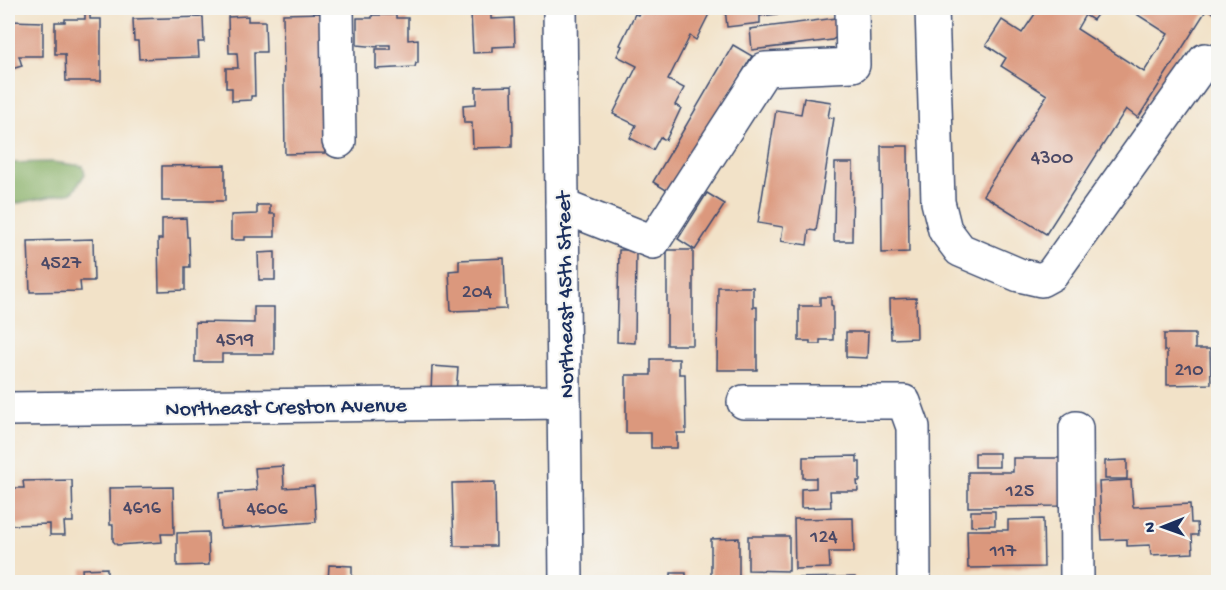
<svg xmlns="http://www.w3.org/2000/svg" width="1226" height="590" viewBox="0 0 1226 590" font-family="'Gochi Hand',sans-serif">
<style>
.forest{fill:#85ae64;stroke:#506e61;stroke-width:1.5}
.building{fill:#db987d}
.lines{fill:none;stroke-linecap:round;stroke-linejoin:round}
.minor-casing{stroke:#3b4a6e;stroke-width:36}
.minor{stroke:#fff;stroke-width:33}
.labels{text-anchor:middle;stroke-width:4.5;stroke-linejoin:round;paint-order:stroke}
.number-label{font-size:20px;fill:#4b4966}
.street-label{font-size:22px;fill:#1b2f5e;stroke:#f6f6f2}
</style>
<rect width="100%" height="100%" fill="#f6f6f2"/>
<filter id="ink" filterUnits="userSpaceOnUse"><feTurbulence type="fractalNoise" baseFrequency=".0167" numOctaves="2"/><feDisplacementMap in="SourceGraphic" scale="12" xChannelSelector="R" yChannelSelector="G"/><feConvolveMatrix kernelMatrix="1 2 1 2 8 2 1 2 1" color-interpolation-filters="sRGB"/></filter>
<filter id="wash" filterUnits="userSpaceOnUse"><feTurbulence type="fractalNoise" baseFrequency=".008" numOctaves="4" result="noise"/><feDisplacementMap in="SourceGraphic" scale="24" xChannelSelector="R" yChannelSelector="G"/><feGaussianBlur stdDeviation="1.35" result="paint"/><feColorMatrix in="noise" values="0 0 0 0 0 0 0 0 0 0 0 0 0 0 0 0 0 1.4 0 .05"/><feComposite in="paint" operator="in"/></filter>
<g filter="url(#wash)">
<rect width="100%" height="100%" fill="#f2e2c8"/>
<polygon class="forest" points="52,162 83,166 85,174 73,192 8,205 8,163"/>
<g id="blocks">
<g class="building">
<polygon points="85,8 90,8 90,19 101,19 101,81 66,81 65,54 55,54 55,22 65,22 65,19 85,19"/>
<polygon points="641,8 712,8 696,40 690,36 668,80 684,88 675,105 681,108 666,140 660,137 653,150 630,138 636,125 613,114 637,66 617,56 622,46 620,45 635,14 638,15"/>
<polygon points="725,8 821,8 821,9 760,16 760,23 727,27"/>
<polygon points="1039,8 1102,8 1093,20 1085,15 1077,29 1144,72 1168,34 1127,8 1218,8 1218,16 1207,9 1138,118 1126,109 1046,234 983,195 1047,95 1001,66 1006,58 986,45 1002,20 1022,33"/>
<polygon points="323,13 325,153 285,154 283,14"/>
<polygon points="491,13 491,19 514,18 515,46 492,47 492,52 473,53 471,14"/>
<polygon points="372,15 396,15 396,18 408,18 408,40 418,39 418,63 416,63 415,67 376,69 376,49 390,49 390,45 378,45 378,47 357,45 357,18 372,18"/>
<polygon points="248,16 248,21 265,21 266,52 254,52 255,96 251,96 251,100 232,101 232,88 226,88 226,68 238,68 237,53 229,53 228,17"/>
<polygon points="203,17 204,42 198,42 199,57 139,59 138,41 134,41 133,19"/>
<polygon points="836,18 838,36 832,40 752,50 750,29"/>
<polygon points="8,21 43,22 43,56 19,56 22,66 8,70"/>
<polygon points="733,45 752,56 671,193 653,182"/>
<polygon points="512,86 513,135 512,135 512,147 473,148 472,123 464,123 463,105 476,104 476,87"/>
<polygon points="804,98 831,102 828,117 834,118 816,231 809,230 807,245 781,241 783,227 758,223 776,110 801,114"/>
<polygon points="881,146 908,146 909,252 882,253"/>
<polygon points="835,163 853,163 852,241 834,241"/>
<polygon points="225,165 225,201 162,201 162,166"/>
<polygon points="707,193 725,204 695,250 678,239"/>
<polygon points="257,205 270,205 270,214 275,214 275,237 245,237 245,240 231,240 231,215 257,214"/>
<polygon points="186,218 187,237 189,237 190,267 185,267 185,290 159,291 158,239 162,239 162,219"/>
<polygon points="93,239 94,281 80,281 81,291 30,292 28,241"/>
<polygon points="619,250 636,250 635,343 617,342"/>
<rect x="667" y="250" width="26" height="95"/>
<polygon points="275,252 275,280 259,280 258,253"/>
<polygon points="504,258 506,309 451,311 449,271 459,270 459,260"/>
<polygon points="718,287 753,287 753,307 757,307 757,370 717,370"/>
<polygon points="8,292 12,292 11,326 8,326"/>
<polygon points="820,297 831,297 831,305 833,306 833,340 820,340 820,344 810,344 810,341 799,341 799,306 820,306"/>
<polygon points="916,298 917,338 891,339 890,299"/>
<polygon points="254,307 274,307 274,354 222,354 222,362 195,362 195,322 254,323"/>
<polygon points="846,332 868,332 867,358 846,357"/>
<polygon points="1164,334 1195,334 1195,349 1210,349 1211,384 1167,385 1167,351 1164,351"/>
<polygon points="651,359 679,359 679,374 685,374 686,433 677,433 677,448 651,448 651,433 626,433 626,375 651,375"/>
<polygon points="432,366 458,368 456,393 431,392"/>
<rect x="975" y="453" width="24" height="14"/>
<polygon points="857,456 857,462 860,462 860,481 857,481 858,491 830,491 831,507 801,508 801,489 816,488 816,478 803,478 803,457"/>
<polygon points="1013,458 1064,458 1064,506 968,507 968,472 1013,472"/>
<polygon points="1127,460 1127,479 1105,479 1105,461"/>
<polygon points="283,466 284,488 314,486 316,522 221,529 219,493 257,490 255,468"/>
<polygon points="72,480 73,522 64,522 65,535 50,535 50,524 8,525 8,488 24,488 23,481"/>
<polygon points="1131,480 1133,507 1190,504 1191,523 1197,523 1198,535 1192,535 1193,553 1151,555 1150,545 1127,546 1127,539 1102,540 1099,482"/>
<polygon points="495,482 496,546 454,546 452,483"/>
<polygon points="173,487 174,534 161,534 162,542 117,545 113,541 113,525 110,525 109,488"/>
<polygon points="971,511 995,511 995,525 971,526"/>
<polygon points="853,518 854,552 829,552 830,568 795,569 794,519"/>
<polygon points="1043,519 1044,567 968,568 967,530 1008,530 1008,520"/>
<polygon points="208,532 209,565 177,566 177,533"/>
<polygon points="748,536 789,536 789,571 748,570"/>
<polygon points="739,538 739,579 722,580 722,582 671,582 671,573 686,573 686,580 711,580 711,539"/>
<polygon points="329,565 352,566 352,582 328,582"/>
<polygon points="107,568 107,582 83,582 82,569"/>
<polygon points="855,577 855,582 795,582 795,578"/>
</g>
</g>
</g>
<g filter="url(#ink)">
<use href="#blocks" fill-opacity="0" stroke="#3b4a6e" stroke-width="1.5"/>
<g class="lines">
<defs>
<g id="minor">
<polyline points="337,8 339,141"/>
<polyline points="560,8 566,582"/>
<polyline points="932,8 938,202 945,230 960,250 1019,275 1041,280 1052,274 1205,60"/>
<polyline points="562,206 653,242 765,69 853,65 852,8"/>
<polyline points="744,402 904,402 913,427 914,582"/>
<polyline points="8,409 564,402"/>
<polyline points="1076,428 1077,582"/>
</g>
</defs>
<use href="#minor" class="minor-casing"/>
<use href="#minor" class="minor"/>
</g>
</g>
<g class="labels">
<g class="number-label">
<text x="1052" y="163">4300</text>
<text x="61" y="268">4527</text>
<text x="477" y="297">204</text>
<text x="235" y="345">4519</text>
<text x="1189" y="375">210</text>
<text x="1020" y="496">125</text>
<text x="142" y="513">4616</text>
<text x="267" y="514">4606</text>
<text x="824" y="542">124</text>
<text x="1003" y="556">117</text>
</g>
<g class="street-label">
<text transform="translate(563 295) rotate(-91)" y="8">Northeast 45th Street</text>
<text transform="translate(286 405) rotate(-1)" y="8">Northeast Creston Avenue</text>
</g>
</g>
<rect width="1226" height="590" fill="none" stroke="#f6f6f2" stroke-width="30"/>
<g transform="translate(1163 527) rotate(269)" stroke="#f6f6f2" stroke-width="4.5" paint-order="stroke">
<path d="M0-4.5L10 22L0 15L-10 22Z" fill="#1b2f5e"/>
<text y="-9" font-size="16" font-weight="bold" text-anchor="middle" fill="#1b2f5e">N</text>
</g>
</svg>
